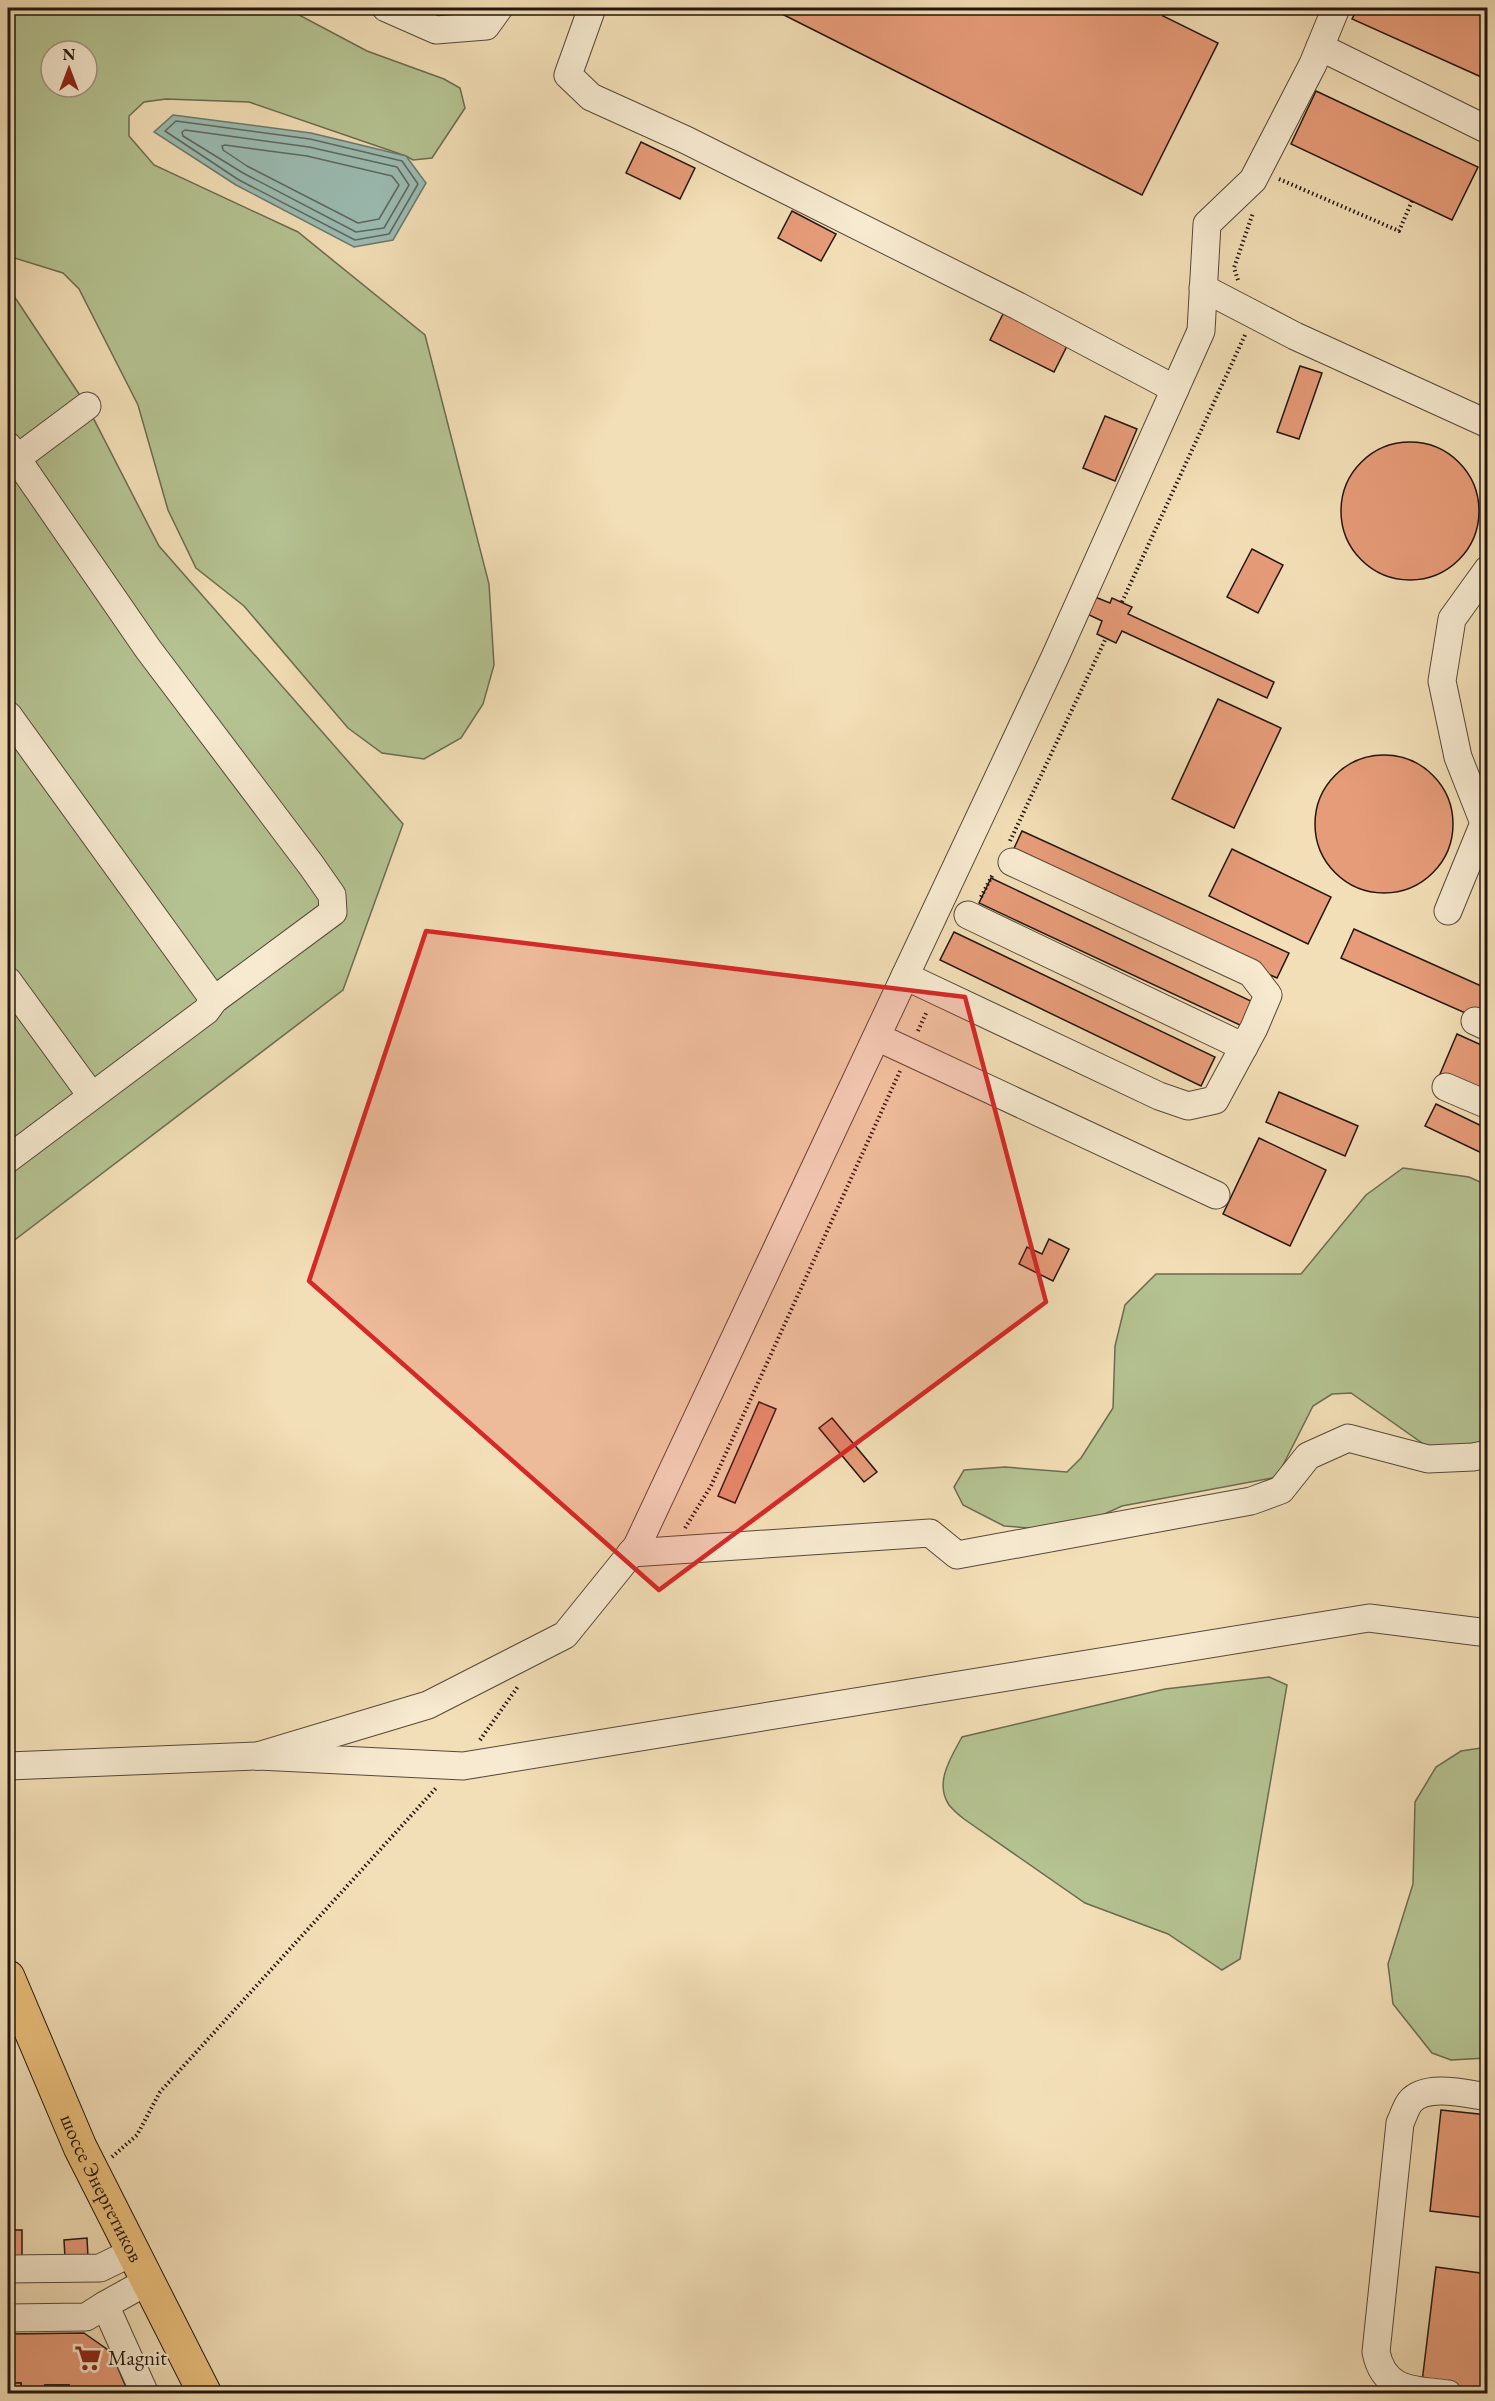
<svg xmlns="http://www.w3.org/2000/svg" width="1495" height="2401" viewBox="0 0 1495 2401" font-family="'EB Garamond',serif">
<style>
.green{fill:#b5c392;stroke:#6c6c50;stroke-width:1.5;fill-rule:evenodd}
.water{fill:#9bbcb2;stroke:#6b7a70;stroke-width:1.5}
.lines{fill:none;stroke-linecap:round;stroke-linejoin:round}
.shore{stroke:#5e6960;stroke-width:1.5}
.building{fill:#e79c79;stroke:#22160e;stroke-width:1.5}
.minor-casing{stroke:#564838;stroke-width:29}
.major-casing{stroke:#22160e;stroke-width:35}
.path{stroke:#22160e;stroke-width:4;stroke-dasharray:1.5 3;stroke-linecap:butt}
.minor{stroke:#f7ead0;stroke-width:27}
.major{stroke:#eac07c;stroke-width:33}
.marked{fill:#d62828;fill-opacity:0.2;stroke:#d62828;stroke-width:4.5;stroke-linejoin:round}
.labels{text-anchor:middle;stroke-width:4.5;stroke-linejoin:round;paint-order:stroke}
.street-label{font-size:21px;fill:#22160e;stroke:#f7ead0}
.poi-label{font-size:21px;fill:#22160e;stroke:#f7ead0;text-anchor:start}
</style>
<rect width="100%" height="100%" fill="#f3dfb7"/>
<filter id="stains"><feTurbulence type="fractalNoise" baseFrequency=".00333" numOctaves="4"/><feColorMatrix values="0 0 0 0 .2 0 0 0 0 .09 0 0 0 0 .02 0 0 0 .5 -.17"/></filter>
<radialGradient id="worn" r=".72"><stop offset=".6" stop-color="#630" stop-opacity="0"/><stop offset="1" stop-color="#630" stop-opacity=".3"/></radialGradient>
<g class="green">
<path d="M8 8H286L367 51 444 79 460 88 465 108 432 158 413 160 406 156 249 102 166 99 144 102 129 116V136L154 165 298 232 425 335 489 584 494 665 483 704 461 738 424 759 382 753 348 728 244 606 196 568 168 510 138 405 79 289 63 273 8 256ZM51 51H87V87H51Z"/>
<polygon points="8,287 87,406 159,546 403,824 343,990 8,1245"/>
<polygon points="1403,1168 1469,1177 1487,1185 1487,1451 1444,1452 1425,1445 1351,1393 1332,1394 1313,1406 1277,1477 1122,1506 1067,1531 1004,1526 963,1505 954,1487 964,1470 1005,1467 1067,1472 1081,1458 1113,1408 1115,1346 1125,1305 1156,1274 1301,1274 1366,1195"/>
<path d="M1269 1677 1287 1685 1240 1959 1222 1970 1168 1934 1085 1903 964 1819C959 1815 953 1810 949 1805 934 1783 951 1757 962 1737L1165 1689Z"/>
<polygon points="1487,1747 1487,2058 1451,2060 1432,2053 1393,2004 1388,1964 1413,1884 1415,1802 1436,1767 1461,1751"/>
</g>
<polygon class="water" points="173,115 311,133 406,156 426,183 393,240 354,247 236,185 154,132"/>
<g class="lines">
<g class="shore">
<polygon points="176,121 310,139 402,161 418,184 389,234 355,240 239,180 165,131"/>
<polygon points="185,130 309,147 397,167 409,185 384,228 356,232 243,173 183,136 182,132"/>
<polygon points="225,145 307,156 392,176 399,185 379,219 358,223 247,166 223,150 222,146"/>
</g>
</g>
<g class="building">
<polygon points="770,8 1168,8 1163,16 1218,43 1142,195"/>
<polygon points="1358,8 1488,8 1488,80 1352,19"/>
<polygon points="1316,91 1478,167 1452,220 1291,144"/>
<polygon points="641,142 695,168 680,199 626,173"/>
<polygon points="792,211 836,234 821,261 778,238"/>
<polygon points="1004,312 1068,344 1054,372 990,340"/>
<polygon points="1300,366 1322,373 1299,439 1277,432"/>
<polygon points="1105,416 1137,429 1115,481 1083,468"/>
<circle cx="1410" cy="511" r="69"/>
<polygon points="1252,549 1283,565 1258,613 1227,597"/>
<polygon points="1095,597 1110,603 1112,598 1132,607 1128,614 1274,682 1267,698 1122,631 1116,643 1097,634 1102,621 1087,614"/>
<polygon points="1218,699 1281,728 1234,828 1172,799"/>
<circle cx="1384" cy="824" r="69"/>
<polygon points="1022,831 1289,953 1277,978 1010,857"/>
<polygon points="1232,849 1331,897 1308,944 1209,896"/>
<polygon points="991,878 1253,1002 1242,1026 979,903"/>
<polygon points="1354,929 1488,989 1488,1023 1341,958"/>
<polygon points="954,932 1215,1057 1201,1086 940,960"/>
<polygon points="1457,1034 1488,1048 1488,1095 1440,1074"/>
<polygon points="1279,1092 1358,1126 1345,1156 1266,1122"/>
<polygon points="1436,1104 1488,1129 1488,1156 1425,1126"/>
<polygon points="1259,1138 1326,1170 1290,1246 1223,1214"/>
<polygon points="1049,1239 1069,1249 1053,1281 1019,1264 1027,1247 1042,1254"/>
<polygon points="759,1402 776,1409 735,1503 718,1496"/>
<polygon points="832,1418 877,1472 864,1482 819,1428"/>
<polygon points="1441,2110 1488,2115 1488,2218 1430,2211"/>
<rect x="8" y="2230" width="14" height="27"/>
<polygon points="87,2238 88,2257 65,2258 64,2240"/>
<polygon points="1436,2267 1488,2274 1488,2390 1422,2382"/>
<polygon points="84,2333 111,2352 129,2394 69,2394 69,2385 45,2385 45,2391 21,2391 21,2383 8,2383 8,2334"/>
<polygon points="8,2383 21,2383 21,2391 45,2391 45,2385 69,2385 69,2394 8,2394"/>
</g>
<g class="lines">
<defs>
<g id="minor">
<polyline points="386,8 436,30 486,26 499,8"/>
<polyline points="592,8 568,75 591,97 686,140 1018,306 1175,389"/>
<polyline points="1320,47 1488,130"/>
<polyline points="1203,288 1295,336 1488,424"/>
<polyline points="8,446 148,649 311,865 332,895 333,912 214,1000 206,1011 8,1159"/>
<polyline points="8,465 87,406"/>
<polyline points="8,715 214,1000"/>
<polyline points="1448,911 1484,823 1458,757 1442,681 1452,619 1488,569"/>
<polyline points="968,915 1244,1047"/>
<polyline points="905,976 1159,1096 1188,1106 1215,1100 1254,1028 1268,995 1251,973 1012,862"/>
<polyline points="8,981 91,1095"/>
<polyline points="1475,1021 1488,1027"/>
<polyline points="877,1037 1216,1195"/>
<polyline points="1446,1087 1488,1105"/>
<polyline points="631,1553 930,1533 957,1555 1251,1501 1281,1490 1308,1456 1348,1438 1428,1459 1473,1457 1488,1454"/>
<polyline points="258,1756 428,1705 565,1635 637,1546 1055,657 1201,331 1207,224 1253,180 1313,64 1336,8"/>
<polyline points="8,1766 258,1756 463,1766 1369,1618 1488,1633"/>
<polyline points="8,2269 100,2268 133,2252"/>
<polyline points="105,2305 148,2281"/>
<polyline points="8,2318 86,2317 105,2305 145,2394"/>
<path d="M1448 2394C1414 2390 1384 2392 1376 2352L1400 2123C1403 2117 1406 2107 1410 2102 1426 2083 1467 2094 1488 2097"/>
</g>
<g id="major">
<path id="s1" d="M8 1977 80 2147 205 2394"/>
</g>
</defs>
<use href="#minor" class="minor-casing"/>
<use href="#major" class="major-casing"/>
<g class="path">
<polyline points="1279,179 1399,231 1412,201"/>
<polyline points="1238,280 1234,268 1253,213"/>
<polyline points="1122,602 1245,335"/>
<polyline points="1010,841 1106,638"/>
<polyline points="981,897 993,874"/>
<polyline points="918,1031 927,1011"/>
<polyline points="685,1528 711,1486 900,1071"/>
<polyline points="480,1740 519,1685"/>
<polyline points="112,2157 137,2135 160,2092 437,1787"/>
</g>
<use href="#minor" class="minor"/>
<use href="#major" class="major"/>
</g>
<path class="marked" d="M426 931 965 997 1046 1302 659 1590 309 1281Z"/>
<defs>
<symbol id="supermarket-bare" viewBox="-9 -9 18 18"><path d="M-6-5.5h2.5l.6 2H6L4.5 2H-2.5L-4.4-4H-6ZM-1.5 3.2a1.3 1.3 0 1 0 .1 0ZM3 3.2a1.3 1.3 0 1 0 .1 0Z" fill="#8f2418" stroke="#f7ead0" stroke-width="2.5" paint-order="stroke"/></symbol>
</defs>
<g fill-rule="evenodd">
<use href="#supermarket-bare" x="69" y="2339" width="38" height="38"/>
</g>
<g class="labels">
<g class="street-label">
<text dy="7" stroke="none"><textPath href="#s1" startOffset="231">шоссе Энергетиков</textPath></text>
</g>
<g class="poi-label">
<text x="108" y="2365">Magnit</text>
</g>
</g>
<rect width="1495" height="2401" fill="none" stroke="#f3dfb7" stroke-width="30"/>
<rect x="9" y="9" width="1477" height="2383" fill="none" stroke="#22160e" stroke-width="3"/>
<rect x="15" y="15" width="1465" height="2371" fill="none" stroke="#22160e" stroke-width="1.5"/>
<g transform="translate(69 69)"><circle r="28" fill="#f7ead0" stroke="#a29582" stroke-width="1.5"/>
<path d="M0-4.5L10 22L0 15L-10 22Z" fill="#8f2418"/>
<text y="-9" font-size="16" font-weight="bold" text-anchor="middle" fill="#22160e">N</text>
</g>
<rect width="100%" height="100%" filter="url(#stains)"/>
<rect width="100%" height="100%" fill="url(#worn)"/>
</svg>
